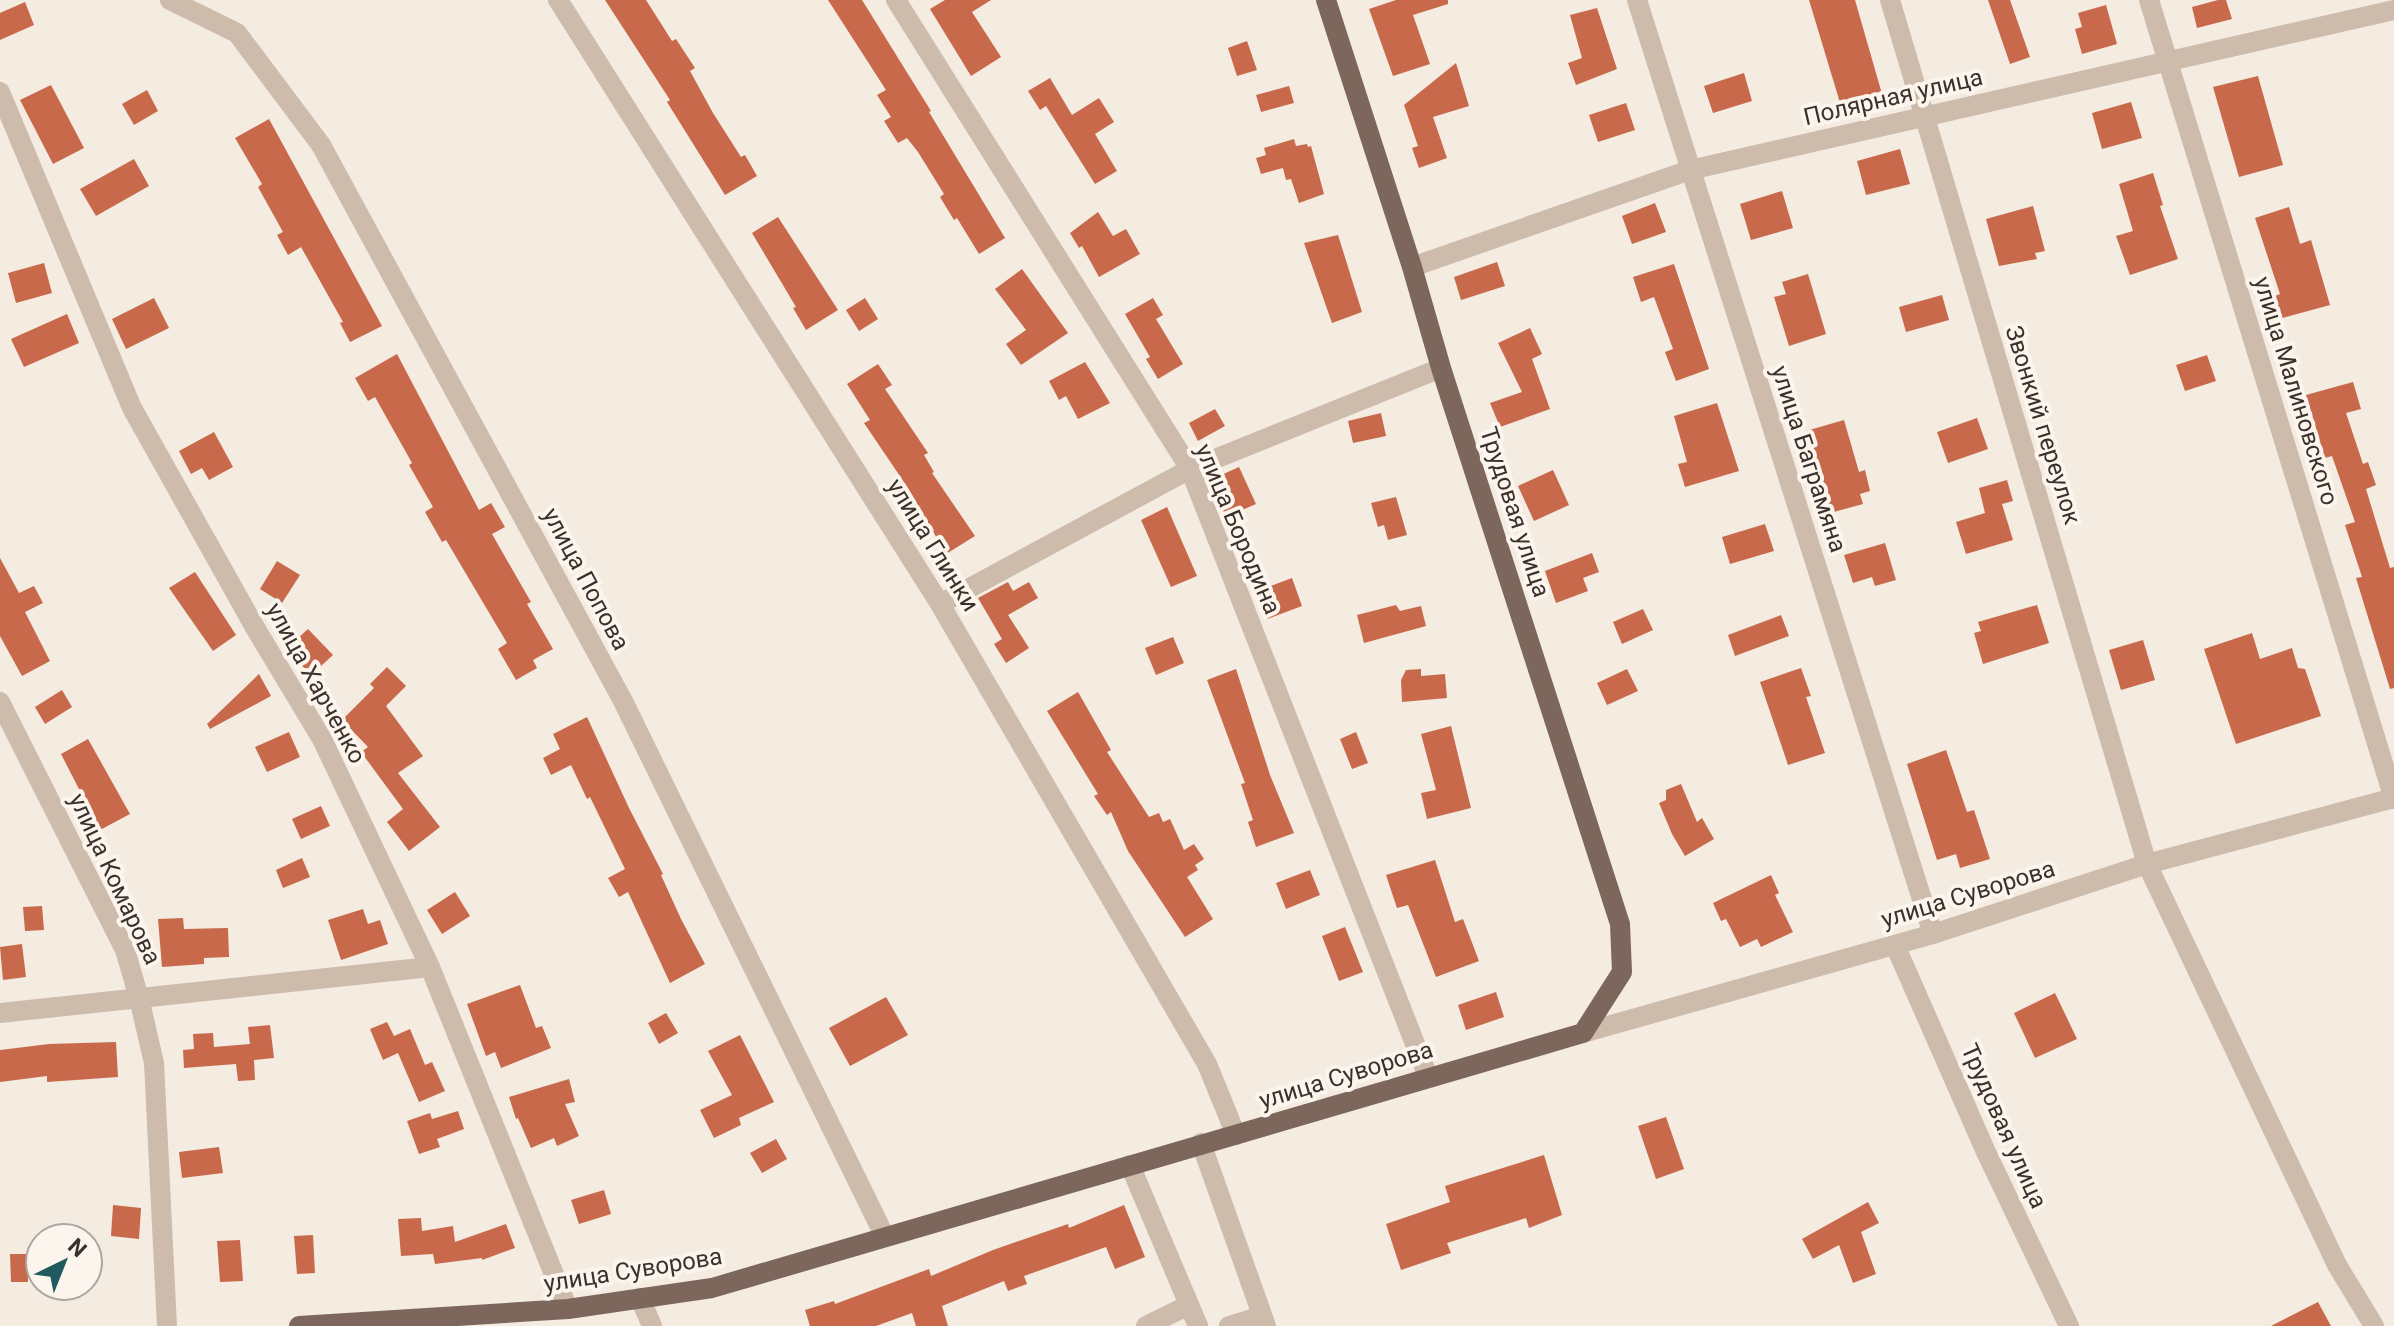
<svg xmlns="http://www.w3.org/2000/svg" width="2394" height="1326" viewBox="0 0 2394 1326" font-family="Roboto,sans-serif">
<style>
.building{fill:#c8694b}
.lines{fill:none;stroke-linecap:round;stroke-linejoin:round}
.minor{stroke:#cdbbac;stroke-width:20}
.major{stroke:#7d675c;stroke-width:20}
.labels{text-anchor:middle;stroke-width:8;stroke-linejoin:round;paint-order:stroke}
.street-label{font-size:24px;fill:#3b302b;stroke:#fbf5ee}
</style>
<rect width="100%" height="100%" fill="#f4ebe1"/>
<g class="building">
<polygon points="605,0 646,0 672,41 676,39 695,68 690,71 713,113 741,157 745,155 757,176 725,195 667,102 670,100"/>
<polygon points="828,0 862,0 931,111 929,112 1005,238 979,254 957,218 954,220 940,197 944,194 918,152 907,138 898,143 884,121 891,117 877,95 886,90"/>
<polygon points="945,0 991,0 972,12 1001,57 971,76 930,9"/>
<polygon points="1396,0 1448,0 1448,4 1413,15 1430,64 1393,76 1369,9"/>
<polygon points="1809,0 1855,0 1882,94 1841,106"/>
<polygon points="1988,0 2010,0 2030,57 2010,64"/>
<polygon points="2218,0 2226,0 2232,19 2197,28 2192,7"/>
<polygon points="25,2 34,25 0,40 0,13"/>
<polygon points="2106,5 2117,44 2082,54 2075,29 2082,27 2078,13"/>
<polygon points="1597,8 1617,69 1576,85 1568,63 1582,58 1570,15"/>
<polygon points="1247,41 1257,70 1237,76 1228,48"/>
<polygon points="1456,63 1469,106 1433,117 1447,158 1419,168 1412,148 1418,146 1404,105"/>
<polygon points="1744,73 1752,101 1713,113 1704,86"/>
<polygon points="2258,76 2283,165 2239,177 2213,87"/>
<polygon points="1050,78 1072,115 1099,98 1114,122 1095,134 1117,171 1095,184 1046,106 1040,110 1028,91"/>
<polygon points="51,85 84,148 53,164 20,100"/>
<polygon points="1289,86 1294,103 1261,112 1256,95"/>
<polygon points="147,90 158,111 134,125 122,104"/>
<polygon points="2131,102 2142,138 2102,149 2092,113"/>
<polygon points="1626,103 1635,130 1598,142 1589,115"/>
<polygon points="269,119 382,326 350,342 340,323 343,322 301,247 288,255 277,235 283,232 258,187 262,184 235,138"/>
<polygon points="1294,139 1296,146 1307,144 1308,147 1311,146 1324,194 1299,203 1291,179 1286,180 1283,168 1261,174 1256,158 1266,155 1264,148"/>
<polygon points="1900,149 1910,184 1866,195 1857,161"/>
<polygon points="134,159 149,186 96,216 80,189"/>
<polygon points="2153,173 2163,205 2160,206 2178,259 2130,275 2116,236 2133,231 2119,184"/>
<polygon points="1782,191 1793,228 1751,240 1740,204"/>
<polygon points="1655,203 1666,232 1632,244 1622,216"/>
<polygon points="2033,206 2045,251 2035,253 2037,259 1999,266 1986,219"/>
<polygon points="2289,207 2300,244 2311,240 2330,305 2282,318 2275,296 2280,294 2255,218"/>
<polygon points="1098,212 1113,236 1126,229 1140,254 1099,277 1082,246 1079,248 1070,233"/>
<polygon points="778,217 838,310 806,330 793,308 796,307 752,233"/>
<polygon points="1338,235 1362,312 1332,323 1304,243"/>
<polygon points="1497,262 1505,286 1461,300 1454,277"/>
<polygon points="44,263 52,293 16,303 8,273"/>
<polygon points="1674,264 1709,369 1676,381 1665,352 1673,349 1654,297 1641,302 1633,277"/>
<polygon points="1022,269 1068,333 1021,365 1006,344 1026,330 995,289"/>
<polygon points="1808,274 1826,334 1789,346 1774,297 1786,294 1782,282"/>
<polygon points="1942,295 1949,320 1906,332 1899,307"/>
<polygon points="154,298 169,328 126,349 112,319"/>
<polygon points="865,298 878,319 859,331 846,310"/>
<polygon points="1153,298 1163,315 1156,319 1183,364 1158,379 1146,359 1150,357 1125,314"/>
<polygon points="67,314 79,343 24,367 11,339"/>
<polygon points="1530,328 1542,354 1532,359 1550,409 1500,427 1490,403 1522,392 1498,343"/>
<polygon points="397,354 479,510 491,503 505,527 492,534 531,602 527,604 553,649 533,660 537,668 516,680 498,649 507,643 446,540 442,542 425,512 433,507 409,465 412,463 375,397 368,401 355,378"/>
<polygon points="2207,355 2216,381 2185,391 2176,365"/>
<polygon points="1085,362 1110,403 1078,419 1066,396 1059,400 1049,381"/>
<polygon points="878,364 892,385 885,389 928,453 924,455 934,472 932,473 975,536 946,554 908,488 864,423 870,420 847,384"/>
<polygon points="2353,382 2361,409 2346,413 2363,464 2368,462 2376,485 2366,489 2390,568 2394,567 2394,688 2390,689 2356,578 2362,577 2345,525 2355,522 2332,456 2325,458 2306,395"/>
<polygon points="1717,403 1739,471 1685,487 1678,464 1687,462 1674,416"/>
<polygon points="1215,409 1225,426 1198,441 1189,423"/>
<polygon points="1381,413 1386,436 1353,443 1348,421"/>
<polygon points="1977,418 1988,449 1948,463 1937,432"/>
<polygon points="1844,420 1859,472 1865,470 1870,491 1860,494 1863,504 1830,513 1806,431"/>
<polygon points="214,432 233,467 209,480 202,468 191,474 179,451"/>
<polygon points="1239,467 1256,504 1226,517 1210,480"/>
<polygon points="1553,470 1569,505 1534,521 1518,486"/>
<polygon points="2007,480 2013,501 2002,504 2013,540 1966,554 1956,522 1985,513 1979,488"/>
<polygon points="1396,497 1407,535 1388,540 1384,525 1378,527 1371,503"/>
<polygon points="1167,507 1197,576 1171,587 1141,520"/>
<polygon points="1765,524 1774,551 1730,564 1722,537"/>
<polygon points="1885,543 1896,580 1875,586 1872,577 1853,583 1844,555"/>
<polygon points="1592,553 1599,572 1583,578 1588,591 1556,603 1545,571"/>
<polygon points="0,558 19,593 34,586 43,603 25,612 50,661 22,676 0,636"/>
<polygon points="277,561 300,575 282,603 260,589"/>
<polygon points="195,572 236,635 213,651 169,588"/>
<polygon points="1292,578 1302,606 1267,619 1257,591"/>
<polygon points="1008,582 1013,591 1029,582 1038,598 1008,615 1029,648 1006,663 994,644 1002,639 978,598"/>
<polygon points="1396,605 1400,611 1421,606 1426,626 1364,643 1357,615"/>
<polygon points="2037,605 2049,643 1983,664 1974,633 1981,631 1978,622"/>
<polygon points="1643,609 1653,630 1622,644 1613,622"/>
<polygon points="1781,615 1789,636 1735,656 1728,635"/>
<polygon points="308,629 333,655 311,675 286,649"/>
<polygon points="2252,633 2260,659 2292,648 2298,668 2305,669 2321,716 2236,744 2204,649"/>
<polygon points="1173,637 1184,663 1156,675 1145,648"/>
<polygon points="2143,640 2155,680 2121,690 2109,650"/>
<polygon points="387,667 406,686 386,706 423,756 398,773 440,827 409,851 387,822 403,809 361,752 368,747 342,720 374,688 370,684"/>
<polygon points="1801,668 1811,696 1806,697 1825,753 1788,765 1760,682"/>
<polygon points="1236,669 1270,775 1294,833 1256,847 1248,822 1253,820 1241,784 1245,783 1207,680"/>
<polygon points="1421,669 1421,676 1445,674 1447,698 1402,702 1401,680 1406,670"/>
<polygon points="1627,669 1638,691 1607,705 1597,683"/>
<polygon points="259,674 271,696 210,729 207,724"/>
<polygon points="62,690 72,707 45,724 35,707"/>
<polygon points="1078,692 1111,750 1107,752 1149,817 1159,813 1163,822 1170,819 1184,850 1194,844 1204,859 1195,865 1198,870 1187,877 1213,919 1185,937 1128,851 1111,812 1107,815 1094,796 1098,794 1047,711"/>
<polygon points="587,717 629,808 663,874 661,875 681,919 705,964 670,983 628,892 619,897 608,878 625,869 590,797 587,799 571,765 551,775 543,758 560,749 553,734"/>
<polygon points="1451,726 1471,808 1427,819 1421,793 1436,790 1421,734"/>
<polygon points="289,732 300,757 267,772 255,747"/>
<polygon points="1356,732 1368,763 1352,769 1340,739"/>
<polygon points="88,739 130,814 100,830 61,754"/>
<polygon points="1946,750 1967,812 1974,810 1990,859 1960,868 1956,854 1937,860 1907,764"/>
<polygon points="1681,784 1697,822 1702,818 1714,839 1685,856 1672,834 1659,803 1666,800 1666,790"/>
<polygon points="321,806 330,826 301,839 292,819"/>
<polygon points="302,858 310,877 283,888 276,870"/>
<polygon points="1435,860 1455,922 1463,919 1479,961 1436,977 1408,905 1397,908 1386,875"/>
<polygon points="1310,870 1320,895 1286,909 1276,883"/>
<polygon points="1771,875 1779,893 1775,895 1793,932 1761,947 1757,939 1740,947 1726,919 1721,921 1713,903"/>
<polygon points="455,892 470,916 442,934 427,910"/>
<polygon points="42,906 44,930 25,931 23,907"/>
<polygon points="363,909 368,924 380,920 388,944 341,960 328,920"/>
<polygon points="183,918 184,929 228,928 229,957 204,958 204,964 162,967 158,919"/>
<polygon points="1345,927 1363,972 1339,981 1322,936"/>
<polygon points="22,944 26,977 3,980 0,947"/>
<polygon points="520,985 536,1028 542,1026 551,1048 501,1068 495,1052 486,1056 467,1004"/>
<polygon points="1496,992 1504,1017 1466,1030 1458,1005"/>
<polygon points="2055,993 2077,1039 2035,1058 2014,1013"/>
<polygon points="886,997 908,1035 850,1066 829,1028"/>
<polygon points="666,1013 678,1033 659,1044 648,1023"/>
<polygon points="387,1022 394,1036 410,1029 425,1065 432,1062 445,1091 419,1102 398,1053 383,1060 370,1029"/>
<polygon points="270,1025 274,1058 254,1060 255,1080 238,1081 236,1064 184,1068 183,1050 194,1049 193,1034 213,1033 214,1047 250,1044 248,1027"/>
<polygon points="740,1035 774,1102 739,1118 741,1125 714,1138 700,1110 732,1095 708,1051"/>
<polygon points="116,1042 118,1077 47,1082 47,1076 0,1082 0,1050 49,1044"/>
<polygon points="569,1079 575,1102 565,1104 579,1136 557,1146 554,1138 531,1148 518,1118 516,1119 509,1097"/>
<polygon points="458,1111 464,1129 437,1139 440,1147 419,1154 407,1121 430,1113 432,1119"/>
<polygon points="1666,1117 1684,1169 1656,1179 1638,1126"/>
<polygon points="776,1139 787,1159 762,1173 750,1153"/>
<polygon points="219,1147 223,1173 182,1178 179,1152"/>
<polygon points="1544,1155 1562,1215 1529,1228 1526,1218 1447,1243 1451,1253 1401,1270 1386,1224 1450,1202 1445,1186"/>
<polygon points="604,1190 611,1214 579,1224 571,1200"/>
<polygon points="1868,1202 1879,1223 1861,1232 1876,1274 1853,1283 1839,1245 1813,1259 1802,1239"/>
<polygon points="113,1205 141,1208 139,1239 111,1236"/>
<polygon points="1124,1205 1145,1257 1115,1269 1106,1247 1024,1276 1027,1284 1008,1291 1004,1281 942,1306 948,1326 916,1326 912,1313 876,1326 810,1326 805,1310 834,1301 835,1304 929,1269 931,1276 993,1250 1068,1224 1069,1228"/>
<polygon points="421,1218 422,1231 453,1226 455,1242 506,1224 515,1248 482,1260 482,1258 435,1264 433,1254 401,1256 398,1219"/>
<polygon points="313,1235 315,1273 297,1274 294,1236"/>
<polygon points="240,1240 243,1281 220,1282 217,1241"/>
<polygon points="10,1254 28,1254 28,1282 11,1282"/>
<polygon points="2318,1302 2331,1326 2271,1326"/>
</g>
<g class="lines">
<g class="minor">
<polyline points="170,0 237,33 321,145 623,701 885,1237"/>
<polyline points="558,0 940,604 1207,1064 1236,1135"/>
<polyline points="896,0 1190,469 1428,1077"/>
<polyline points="1637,0 1933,934"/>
<polyline points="1890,0 2147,864 2337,1265 2374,1326"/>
<polyline points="2149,0 2394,799"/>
<polyline points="0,92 132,408 257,631 322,739 430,967 568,1309"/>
<polyline points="1412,267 1690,170 2394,10"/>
<polyline points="940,604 1190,469 1441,368"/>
<polyline points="0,702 125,950 139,998 154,1063 167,1326"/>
<polyline points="1895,945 1986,1152 2069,1326"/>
<polyline points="0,1013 430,967"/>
<polyline points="1583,1033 1933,934 2147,864 2394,798"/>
<polyline points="1201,1143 1266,1326"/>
<polyline points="1130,1165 1198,1326"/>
<polyline points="640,1298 652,1326"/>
<polyline points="1146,1326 1189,1305"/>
<polyline points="1229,1326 1262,1316"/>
</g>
<polyline class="major" points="299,1326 568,1309 712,1288 1583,1033 1622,972 1620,924 1441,368 1412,267 1326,0"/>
</g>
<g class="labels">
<g class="street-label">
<text transform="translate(1893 97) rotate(-13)" y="8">Полярная улица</text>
<text transform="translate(2296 391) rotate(73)" y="8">улица Малиновского</text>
<text transform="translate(2043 425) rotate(73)" y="8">Звонкий переулок</text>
<text transform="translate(1809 459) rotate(72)" y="8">улица Баграмяна</text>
<text transform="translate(1515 512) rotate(72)" y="8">Трудовая улица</text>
<text transform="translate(1238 529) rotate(67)" y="8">улица Бородина</text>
<text transform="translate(933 545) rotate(58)" y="8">улица Глинки</text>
<text transform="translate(586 579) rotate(62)" y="8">улица Попова</text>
<text transform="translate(316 683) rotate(61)" y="8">улица Харченко</text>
<text transform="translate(115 879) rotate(65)" y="8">улица Комарова</text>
<text transform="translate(1968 894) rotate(-17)" y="8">улица Суворова</text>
<text transform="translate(1346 1075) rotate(-17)" y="8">улица Суворова</text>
<text transform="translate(2004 1126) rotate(66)" y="8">Трудовая улица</text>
<text transform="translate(633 1270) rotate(-9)" y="8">улица Суворова</text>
</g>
</g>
<g transform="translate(64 1262) rotate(43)"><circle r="38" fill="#fbf5ee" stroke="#aea6a0" stroke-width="2"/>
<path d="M0-6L14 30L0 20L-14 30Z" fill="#1f5a5e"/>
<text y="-12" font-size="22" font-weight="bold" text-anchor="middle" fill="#3b302b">N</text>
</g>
</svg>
